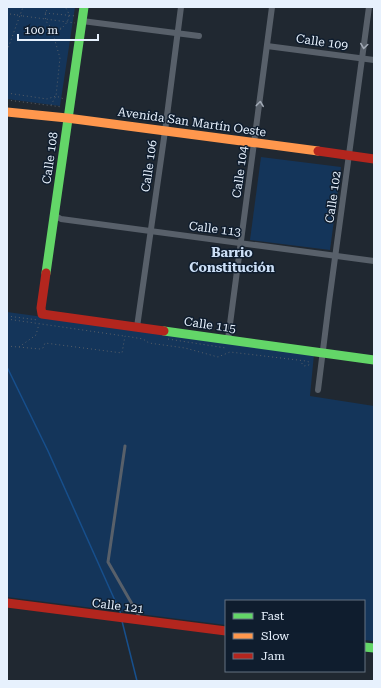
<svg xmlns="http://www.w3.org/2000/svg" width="381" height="688" viewBox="0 0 381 688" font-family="'Roboto Serif',serif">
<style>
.green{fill:#14355a}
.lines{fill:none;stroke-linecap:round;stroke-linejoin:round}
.stream{stroke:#174f8c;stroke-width:1.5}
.path{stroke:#585f68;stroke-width:1;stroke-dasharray:1 3;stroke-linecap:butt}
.lane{stroke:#58606a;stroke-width:3}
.street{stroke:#58606a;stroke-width:6}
.fast{stroke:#63d668;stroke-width:9}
.slow{stroke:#ff974d;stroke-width:9}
.jam{stroke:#b3261e;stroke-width:9}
.path-bridge{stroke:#585f68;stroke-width:1;stroke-dasharray:1 3;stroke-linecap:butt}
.oneway{stroke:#a0a8b4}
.labels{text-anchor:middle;stroke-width:3;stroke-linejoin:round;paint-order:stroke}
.street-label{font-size:12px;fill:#e7f1fd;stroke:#0f1d2e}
.neighbourhood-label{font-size:13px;font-weight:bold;fill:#ccdff6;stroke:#0f1d2e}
</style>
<rect width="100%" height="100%" fill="#202831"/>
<g class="green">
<polygon points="7,7 75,7 60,106 7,99"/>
<polygon points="261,157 341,167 330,250 250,240"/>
<polygon points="7,312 314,354 310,396 374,406 373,641 364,640 364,601 226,601 226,625 7,597"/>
</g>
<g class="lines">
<g class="stream">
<polyline points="7,367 48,451 121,614"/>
<polyline points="122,621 137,681"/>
</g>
<g class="path">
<path d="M49 7C40 17 48 31 62 28"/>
<polyline points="45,13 76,16"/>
<polyline points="10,14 17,15"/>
<polyline points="23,16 75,23"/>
<polyline points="51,27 60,58 56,96 51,105"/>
<path d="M54 35C63 27 75 19 65 7"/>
<polyline points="7,51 23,7"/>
<polyline points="7,93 47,99 56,96 64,99"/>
<polyline points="7,100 62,107"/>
<polyline points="7,316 38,320"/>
<polyline points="7,319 124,336"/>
<polyline points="168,339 226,348"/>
<polyline points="7,346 40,349 43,348 45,343 122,353 125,336 143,339 149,343 185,348 218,357 230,352 306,361 309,362 309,365 304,366 300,361"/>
<polyline points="19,347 36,335 39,324"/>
</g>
<polyline class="lane" points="125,446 108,562 140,618"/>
<g class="street">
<polyline points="82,21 199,36"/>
<polyline points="267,46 374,60"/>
<polyline points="54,215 61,219 374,261"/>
<polyline points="137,327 165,131 181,7"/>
<polyline points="228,339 272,7"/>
<polyline points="318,390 329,302 369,7"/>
</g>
<g class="fast">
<polyline points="46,273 84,7"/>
<polyline points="164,331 374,360"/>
<polyline points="364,647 374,648"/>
</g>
<polyline class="slow" points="7,112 67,118 318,151"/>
<g class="jam">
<polyline points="318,151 374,159"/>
<polyline points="46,273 41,308 42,314 164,331"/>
<polyline points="7,603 226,631"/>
</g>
<polyline class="path-bridge" points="17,15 23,16"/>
</g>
<defs><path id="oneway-chevron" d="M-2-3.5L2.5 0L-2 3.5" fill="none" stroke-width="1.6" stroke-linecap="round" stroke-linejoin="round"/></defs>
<g class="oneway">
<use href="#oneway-chevron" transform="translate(364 46) rotate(98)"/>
<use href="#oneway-chevron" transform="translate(260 104) rotate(-83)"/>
</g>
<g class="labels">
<g class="street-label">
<text transform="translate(322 42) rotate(8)" y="4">Calle 109</text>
<text transform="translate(192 122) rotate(8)" y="4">Avenida San Martín Oeste</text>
<text transform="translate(50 158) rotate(-82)" y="4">Calle 108</text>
<text transform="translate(149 166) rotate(-82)" y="4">Calle 106</text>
<text transform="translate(240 172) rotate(-82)" y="4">Calle 104</text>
<text transform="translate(333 197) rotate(-82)" y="4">Calle 102</text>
<text transform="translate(215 229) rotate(7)" y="4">Calle 113</text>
<text transform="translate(210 325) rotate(8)" y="4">Calle 115</text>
<text transform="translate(118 606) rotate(7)" y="4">Calle 121</text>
</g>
<g class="neighbourhood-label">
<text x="232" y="257">Barrio<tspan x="232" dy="15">Constitución</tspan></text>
</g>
</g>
<rect width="381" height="688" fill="none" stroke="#e7f1fd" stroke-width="16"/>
<rect x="225" y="600" width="140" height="72" fill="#0f1d2e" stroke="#657281"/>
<rect x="233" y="613" width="20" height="6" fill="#63d668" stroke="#657281"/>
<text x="261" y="620" font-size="12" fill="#e7f1fd">Fast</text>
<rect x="233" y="633" width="20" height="6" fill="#ff974d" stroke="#657281"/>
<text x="261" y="640" font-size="12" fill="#e7f1fd">Slow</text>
<rect x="233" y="653" width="20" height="6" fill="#b3261e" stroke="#657281"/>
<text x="261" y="660" font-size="12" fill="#e7f1fd">Jam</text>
<path d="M18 34v6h80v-6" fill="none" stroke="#e7f1fd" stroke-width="2"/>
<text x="24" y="34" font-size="12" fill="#e7f1fd" stroke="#0f1d2e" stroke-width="3" paint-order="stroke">100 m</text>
</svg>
